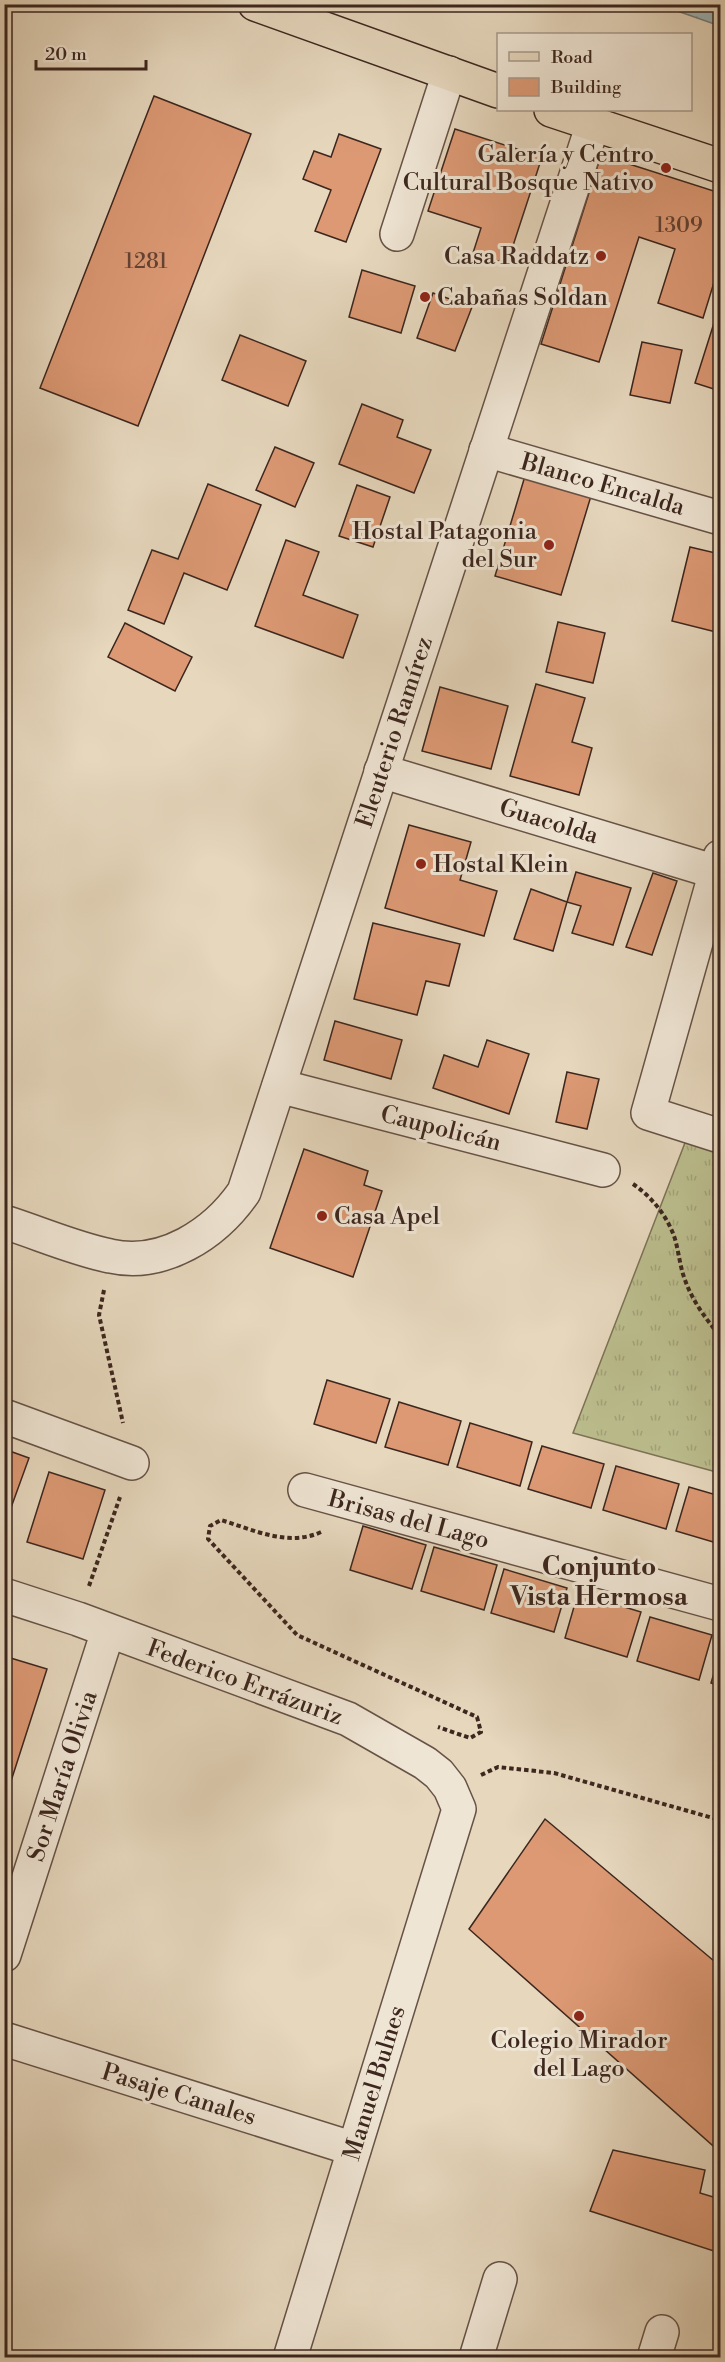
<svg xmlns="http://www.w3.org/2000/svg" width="725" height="2362" viewBox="0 0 725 2362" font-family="'Libre Bodoni',serif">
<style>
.grass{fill:url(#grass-tufts);stroke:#7c7256;stroke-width:1.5}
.water{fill:url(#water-ripples);stroke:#757d7d;stroke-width:1.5}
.building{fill:#dc9974;stroke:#3c261e;stroke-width:1.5}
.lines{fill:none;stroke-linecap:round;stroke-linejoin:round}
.minor-casing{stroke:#665246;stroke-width:36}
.major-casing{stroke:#3c261e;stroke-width:36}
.path{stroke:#3c261e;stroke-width:4;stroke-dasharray:4.5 3;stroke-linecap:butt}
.minor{stroke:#efe5d4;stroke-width:33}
.major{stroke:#e6d7bd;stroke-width:33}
.poi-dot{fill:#8f2418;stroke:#efe5d4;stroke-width:2}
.labels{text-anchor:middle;stroke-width:6;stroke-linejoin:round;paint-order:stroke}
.number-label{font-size:21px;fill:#644334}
.poi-label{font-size:24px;fill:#3c261e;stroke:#efe5d4;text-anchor:end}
.street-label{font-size:24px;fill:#3c261e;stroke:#efe5d4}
.neighbourhood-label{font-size:26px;font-weight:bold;fill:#3c261e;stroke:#efe5d4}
</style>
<defs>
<pattern id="grass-tufts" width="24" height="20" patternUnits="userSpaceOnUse" patternTransform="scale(1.5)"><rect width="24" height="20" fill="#bbbd8d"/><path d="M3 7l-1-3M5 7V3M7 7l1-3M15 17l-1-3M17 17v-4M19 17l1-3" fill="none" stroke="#a2a279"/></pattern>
<pattern id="water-ripples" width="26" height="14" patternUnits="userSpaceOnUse" patternTransform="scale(1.5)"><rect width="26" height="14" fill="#9bb7bc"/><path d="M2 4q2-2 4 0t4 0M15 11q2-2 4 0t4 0" fill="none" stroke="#809598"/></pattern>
</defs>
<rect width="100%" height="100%" fill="#e6d7bd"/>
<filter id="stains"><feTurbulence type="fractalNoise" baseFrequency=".00333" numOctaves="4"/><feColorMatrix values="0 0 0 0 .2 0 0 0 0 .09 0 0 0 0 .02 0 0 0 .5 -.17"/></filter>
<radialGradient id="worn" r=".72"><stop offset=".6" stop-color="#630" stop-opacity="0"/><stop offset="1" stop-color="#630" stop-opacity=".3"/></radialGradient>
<polygon class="grass" points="688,1135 720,1148 720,1473 573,1433"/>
<polygon class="water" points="660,5 720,5 720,26"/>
<g class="building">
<polygon points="154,96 251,134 138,426 40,388"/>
<polygon points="455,129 542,157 507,264 473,253 481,228 428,211"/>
<polygon points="339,134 381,149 346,242 315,231 331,190 303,179 314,151 331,157"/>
<polygon points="601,155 720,193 720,263 703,318 658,303 675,249 639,237 599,362 541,344"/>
<polygon points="362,270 415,286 401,333 349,317"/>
<polygon points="433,293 472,307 455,351 417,338"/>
<polygon points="720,304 720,391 695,383"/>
<polygon points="240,335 306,361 288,406 222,380"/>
<polygon points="642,342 682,350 670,403 630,395"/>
<polygon points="362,404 403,420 397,437 431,450 414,493 339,464"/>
<polygon points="275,447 314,463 295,507 256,490"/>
<polygon points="525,476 591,496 561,595 495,576"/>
<polygon points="208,484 261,505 227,590 184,573 164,624 128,610 152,550 178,559"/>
<polygon points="357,485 390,497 373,547 339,536"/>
<polygon points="286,540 319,552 303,595 358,615 343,658 255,626"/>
<polygon points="690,547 720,554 720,633 672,621"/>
<polygon points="558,622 605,633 593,683 546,672"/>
<polygon points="125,623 192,657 175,691 108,657"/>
<polygon points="536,684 585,698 572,742 592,748 579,795 510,776"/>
<polygon points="440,687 508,706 491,769 422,751"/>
<polygon points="409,825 471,842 460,880 497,891 484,936 385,908"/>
<polygon points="576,872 631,888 613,945 572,933 581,906 567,902"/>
<polygon points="653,873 677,881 652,955 626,947"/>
<polygon points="531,889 567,902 553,951 514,939"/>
<polygon points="373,923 460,944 449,986 426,981 417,1015 354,999"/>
<polygon points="335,1021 402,1040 391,1079 324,1060"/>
<polygon points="487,1040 529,1054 509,1114 433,1088 444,1055 478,1067"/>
<polygon points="567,1072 599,1079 587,1129 556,1122"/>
<polygon points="304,1149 368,1171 364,1185 382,1191 353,1277 270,1248"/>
<polygon points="327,1380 390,1399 376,1443 314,1424"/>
<polygon points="399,1402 461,1421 448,1465 385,1447"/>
<polygon points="470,1423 532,1442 520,1486 457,1467"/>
<polygon points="542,1446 604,1464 591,1508 528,1489"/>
<polygon points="4,1449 29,1458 4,1527"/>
<polygon points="616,1466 679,1484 666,1529 603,1510"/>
<polygon points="49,1472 105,1490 83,1559 27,1542"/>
<polygon points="689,1487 720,1496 720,1544 676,1531"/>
<polygon points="363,1526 426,1545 412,1589 350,1570"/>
<polygon points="434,1547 497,1565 484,1610 421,1591"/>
<polygon points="504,1569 567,1588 554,1632 491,1613"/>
<polygon points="578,1593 641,1612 627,1657 565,1638"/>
<polygon points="650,1617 712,1635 699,1680 637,1661"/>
<polygon points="720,1653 720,1686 711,1683"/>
<polygon points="4,1656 47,1669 4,1803"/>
<polygon points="545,1819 720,1966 720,2152 469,1929"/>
<polygon points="613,2150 705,2170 700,2193 720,2199 720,2253 590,2211"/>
</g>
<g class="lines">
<defs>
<g id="minor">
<polyline points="397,234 449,73"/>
<polyline points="486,450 720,518"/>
<polyline points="381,771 716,872"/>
<polyline points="720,857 648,1113 720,1136"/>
<polyline points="279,1086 603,1170"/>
<path d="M4 1222C39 1233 75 1249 110 1256 163 1268 215 1234 244 1192L593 124"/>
<polyline points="4,1416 132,1463"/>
<polyline points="305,1490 720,1604"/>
<polyline points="4,1595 78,1619 348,1719 425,1763 439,1774 450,1788 459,1809 290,2358"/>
<polyline points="4,1955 108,1631"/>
<polyline points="4,2039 354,2149"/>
<polyline points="476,2358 500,2279"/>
<polyline points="654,2358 662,2332"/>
</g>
<g id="major">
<polyline points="255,4 498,91"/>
<polyline points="551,110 720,166"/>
</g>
</defs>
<use href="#minor" class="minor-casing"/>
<use href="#major" class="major-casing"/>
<g class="path">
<path d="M633 1184C652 1197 668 1217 675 1239 679 1253 680 1267 685 1280 693 1302 706 1319 720 1336"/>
<polyline points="104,1290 99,1315 123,1423"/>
<path d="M321 1532C288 1547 254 1530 221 1520L210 1526 208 1539 297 1635 477 1717 481 1732 470 1738 438 1727"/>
<polyline points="89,1586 120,1497"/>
<polyline points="481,1775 498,1767 554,1773 720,1820"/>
</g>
<use href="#minor" class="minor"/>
<use href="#major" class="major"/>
</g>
<g class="poi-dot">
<circle cx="666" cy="168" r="6"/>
<circle cx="601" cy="256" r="6"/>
<circle cx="425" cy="297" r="6"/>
<circle cx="549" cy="545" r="6"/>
<circle cx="421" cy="864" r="6"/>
<circle cx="322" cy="1216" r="6"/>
<circle cx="579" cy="2016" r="6"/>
</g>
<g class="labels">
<g class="number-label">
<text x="679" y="232">1309</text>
<text x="146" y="268">1281</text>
</g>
<g class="poi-label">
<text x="654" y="162">Galería y Centro<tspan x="654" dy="28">Cultural Bosque Nativo</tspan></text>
<text x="589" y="264">Casa Raddatz</text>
<text x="437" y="305" text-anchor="start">Cabañas Soldan</text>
<text x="537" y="539">Hostal Patagonia<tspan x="537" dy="28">del Sur</tspan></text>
<text x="433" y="872" text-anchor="start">Hostal Klein</text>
<text x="334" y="1224" text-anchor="start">Casa Apel</text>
<text x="579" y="2048" text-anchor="middle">Colegio Mirador<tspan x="579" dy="28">del Lago</tspan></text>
</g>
<g class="street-label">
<text transform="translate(603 484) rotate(16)" y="8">Blanco Encalda</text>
<text transform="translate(394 732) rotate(-72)" y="8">Eleuterio Ramírez</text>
<text transform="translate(549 821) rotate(17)" y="8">Guacolda</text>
<text transform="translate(441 1128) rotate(14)" y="8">Caupolicán</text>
<text transform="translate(409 1519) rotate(15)" y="8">Brisas del Lago</text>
<text transform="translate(245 1682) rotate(20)" y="8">Federico Errázuriz</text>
<text transform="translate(62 1776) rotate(-72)" y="8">Sor María Olivia</text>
<text transform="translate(374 2083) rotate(-73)" y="8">Manuel Bulnes</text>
<text transform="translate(179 2094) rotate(17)" y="8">Pasaje Canales</text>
</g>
<g class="neighbourhood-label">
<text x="599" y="1575">Conjunto<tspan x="599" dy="30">Vista Hermosa</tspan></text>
</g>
</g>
<rect width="725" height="2362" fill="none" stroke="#e6d7bd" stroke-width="24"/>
<rect x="6" y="6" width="713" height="2350" fill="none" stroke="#3c261e" stroke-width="3"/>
<rect x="12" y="12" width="701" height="2338" fill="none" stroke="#3c261e" stroke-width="1.5"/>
<rect x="497" y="33" width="195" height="78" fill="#efe5d4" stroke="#a7998b" stroke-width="1.5"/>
<rect x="509" y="52" width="30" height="9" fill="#e6d7bd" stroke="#a7998b" stroke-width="1.5"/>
<text x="551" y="63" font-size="18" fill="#3c261e">Road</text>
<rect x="509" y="78" width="30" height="18" fill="#dc9974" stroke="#a7998b" stroke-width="1.5"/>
<text x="551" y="93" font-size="18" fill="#3c261e">Building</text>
<path d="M36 60v9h110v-9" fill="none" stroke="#3c261e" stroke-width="3"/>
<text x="45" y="60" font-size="18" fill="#3c261e" stroke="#efe5d4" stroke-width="4.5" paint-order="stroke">20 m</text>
<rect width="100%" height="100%" filter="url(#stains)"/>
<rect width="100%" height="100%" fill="url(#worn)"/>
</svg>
